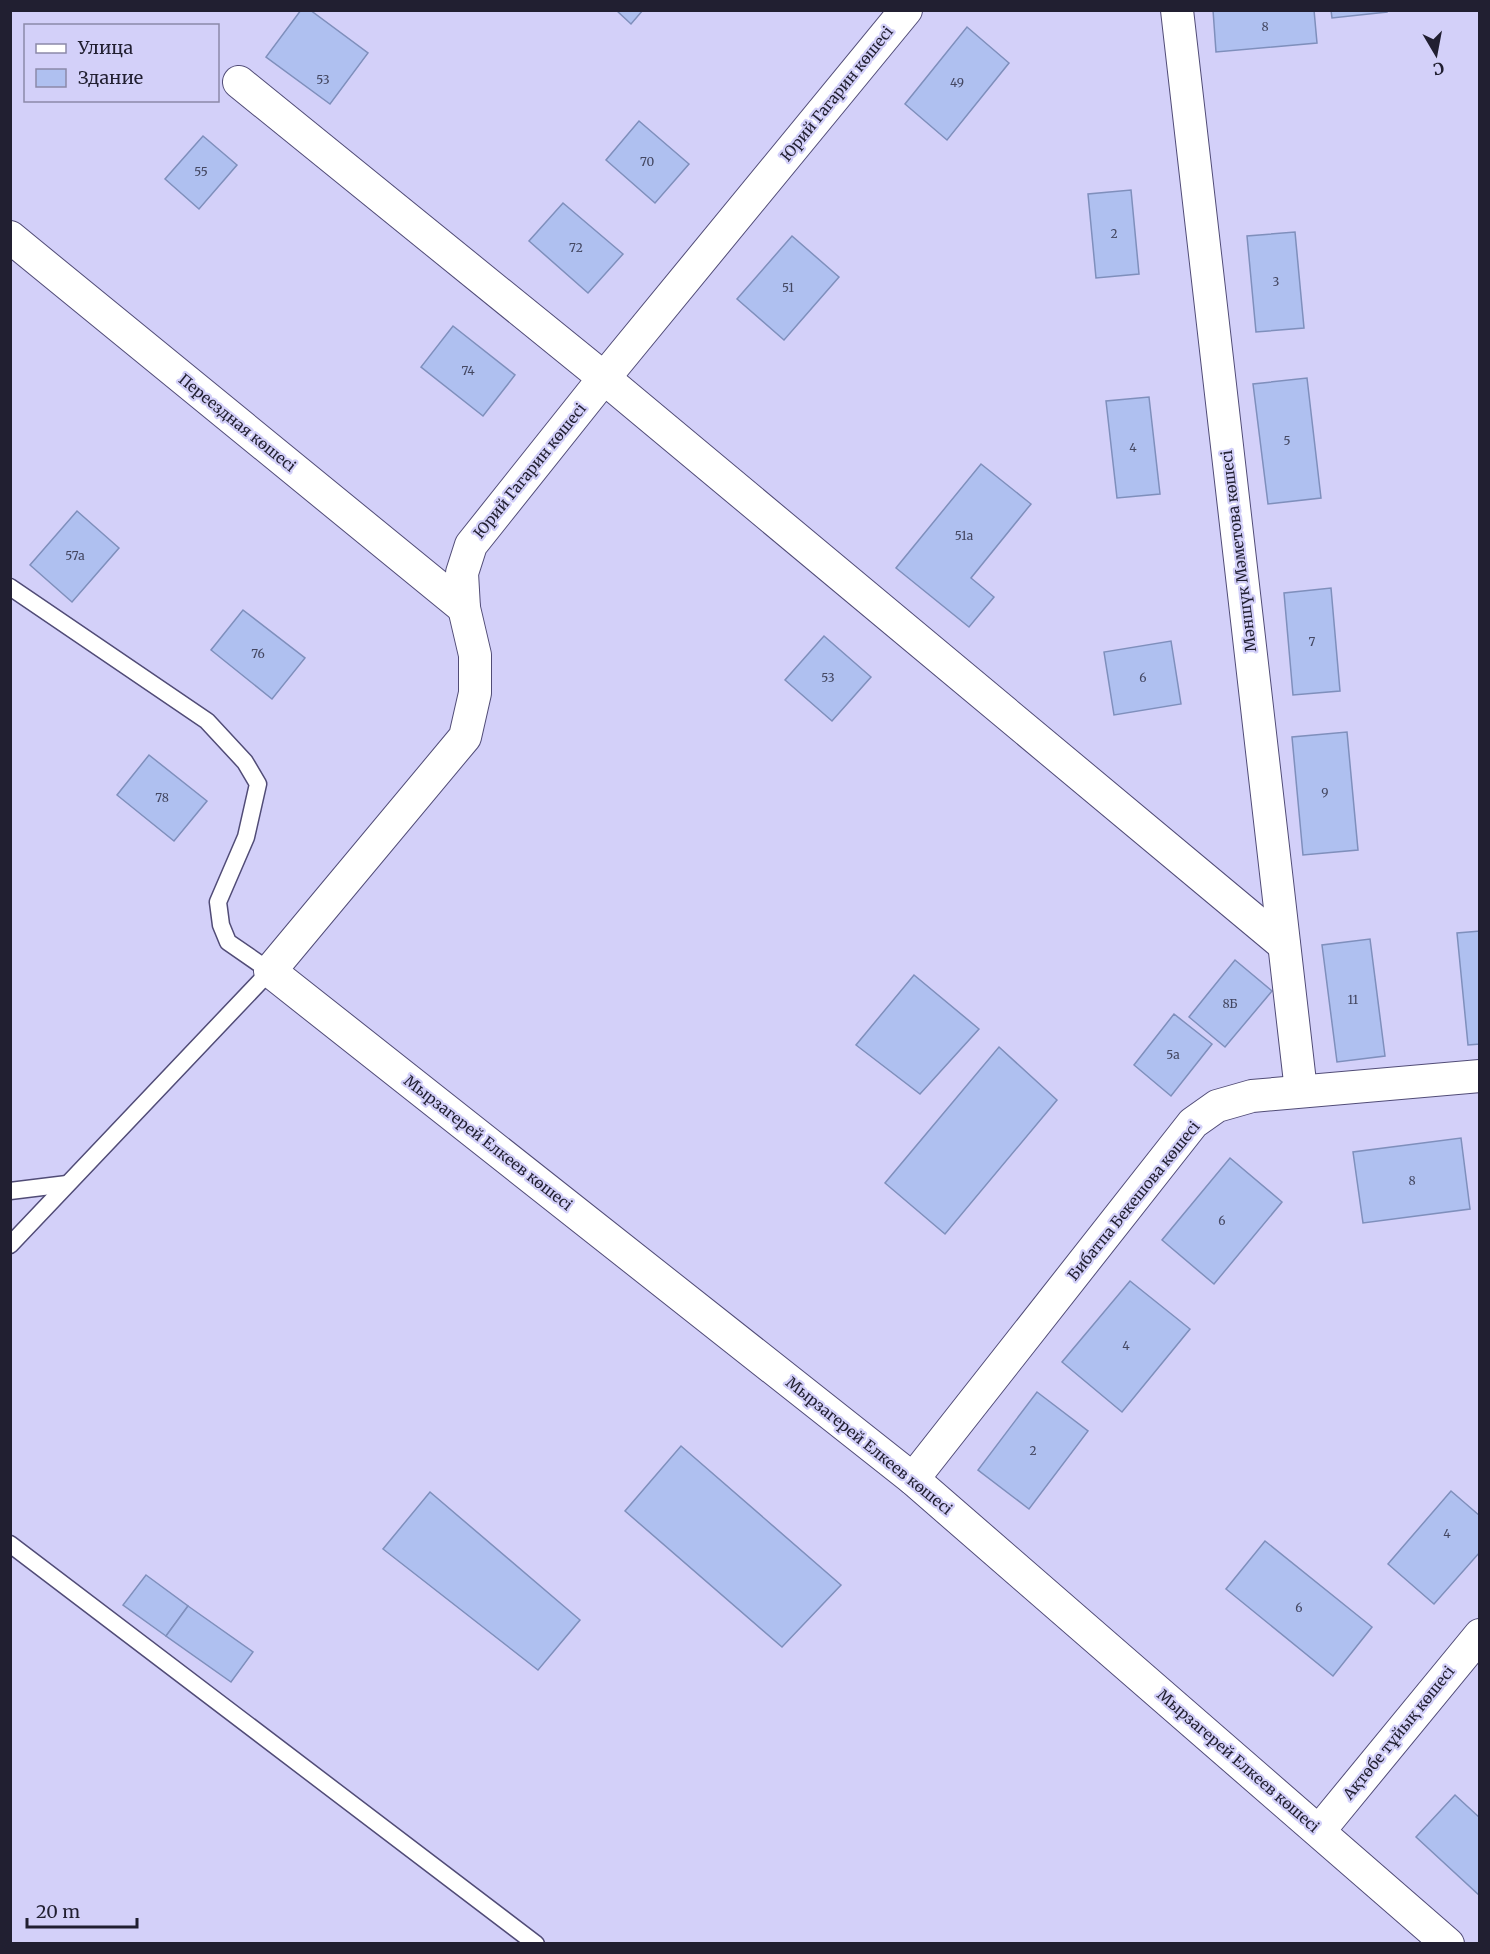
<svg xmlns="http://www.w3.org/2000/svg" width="1490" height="1954" viewBox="0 0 1490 1954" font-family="Merriweather,serif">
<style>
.building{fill:#afc0f0;stroke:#7f8fbc;stroke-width:1.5}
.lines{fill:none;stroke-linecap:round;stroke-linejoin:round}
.service-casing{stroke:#514c77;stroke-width:19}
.minor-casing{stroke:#514c77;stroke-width:34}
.service{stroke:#fff;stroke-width:16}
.minor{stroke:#fff;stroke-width:32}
.labels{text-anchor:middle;stroke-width:4.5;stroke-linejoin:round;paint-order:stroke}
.number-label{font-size:12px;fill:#444761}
.street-label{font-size:15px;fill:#211f31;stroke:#d3d0f9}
</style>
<rect width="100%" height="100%" fill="#d3d0f9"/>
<g class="building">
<polygon points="301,10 310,10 368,53 330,104 266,57"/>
<polygon points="616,10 643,10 631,24"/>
<polygon points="1213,10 1314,10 1317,43 1216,52"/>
<polygon points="1331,10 1387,10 1387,12 1332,18"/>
<polygon points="967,27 1009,63 947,140 905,104"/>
<polygon points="639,121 689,164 655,203 606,160"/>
<polygon points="203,136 237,165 199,209 165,179"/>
<polygon points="1131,190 1139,274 1096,278 1088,194"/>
<polygon points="563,203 623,254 588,293 529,241"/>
<polygon points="1295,232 1304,328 1256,332 1247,236"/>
<polygon points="792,236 839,277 784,340 737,299"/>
<polygon points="453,326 515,375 483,416 421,367"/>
<polygon points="1307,378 1321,498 1268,504 1253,384"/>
<polygon points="1149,397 1160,494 1117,498 1106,401"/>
<polygon points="981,464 1031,504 971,578 994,597 969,627 896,568"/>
<polygon points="77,511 119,548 72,602 30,565"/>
<polygon points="1331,588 1340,691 1293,695 1284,593"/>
<polygon points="243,610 305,658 272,699 211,650"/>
<polygon points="824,636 871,677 832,721 785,680"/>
<polygon points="1171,641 1181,704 1114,715 1104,652"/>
<polygon points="1347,732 1358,850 1303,855 1292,737"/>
<polygon points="149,755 207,801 174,841 117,795"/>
<polygon points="1480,931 1480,1044 1468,1045 1457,933"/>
<polygon points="1370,939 1385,1056 1337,1062 1322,945"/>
<polygon points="1235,960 1272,991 1225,1047 1189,1017"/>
<polygon points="914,975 979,1029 920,1094 856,1045"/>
<polygon points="1174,1014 1212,1044 1171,1096 1134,1065"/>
<polygon points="999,1047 1057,1100 945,1234 885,1183"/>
<polygon points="1461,1138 1470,1209 1363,1223 1353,1152"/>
<polygon points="1230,1158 1282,1202 1214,1284 1162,1240"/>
<polygon points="1130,1281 1190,1329 1122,1412 1062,1362"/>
<polygon points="1037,1392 1088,1431 1029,1509 978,1470"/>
<polygon points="681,1446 841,1585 782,1647 625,1511"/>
<polygon points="1451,1491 1480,1516 1480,1552 1434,1604 1388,1564"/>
<polygon points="430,1492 580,1620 538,1670 383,1549"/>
<polygon points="1265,1541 1372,1627 1333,1676 1226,1589"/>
<polygon points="146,1575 188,1606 166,1636 123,1605"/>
<polygon points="188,1606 253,1652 231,1682 166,1636"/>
<polygon points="1455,1795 1480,1818 1480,1896 1416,1837"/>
</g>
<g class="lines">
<defs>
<g id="service">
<polyline points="10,587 207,721 245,762 258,784 246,837 218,902 221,925 228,942 270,971 10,1245"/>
<polyline points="10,1191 67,1184"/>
<polyline points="10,1544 536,1944"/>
</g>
<g id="minor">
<polyline points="906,10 604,378 471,545 462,573 464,608 475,655 475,693 465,737 270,971 913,1479 1448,1944"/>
<polyline points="1177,10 1301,1091"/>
<polyline points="239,82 604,378 1284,945"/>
<polyline points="10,237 464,608"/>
<polyline points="913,1479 1193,1123 1217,1106 1252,1096 1480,1076"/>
<polyline points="1319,1831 1480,1635"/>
</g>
</defs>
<use href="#service" class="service-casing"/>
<use href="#minor" class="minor-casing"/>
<use href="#service" class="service"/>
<use href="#minor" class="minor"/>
</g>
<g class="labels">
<g class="number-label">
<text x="1265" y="31">8</text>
<text x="323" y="84">53</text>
<text x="957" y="87">49</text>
<text x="647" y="166">70</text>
<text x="201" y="176">55</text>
<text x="1114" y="238">2</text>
<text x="576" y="252">72</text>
<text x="1276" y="286">3</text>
<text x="788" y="292">51</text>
<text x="468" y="375">74</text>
<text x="1287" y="445">5</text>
<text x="1133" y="452">4</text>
<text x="964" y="540">51а</text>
<text x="75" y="560">57а</text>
<text x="1312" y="646">7</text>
<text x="258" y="658">76</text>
<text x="828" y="682">53</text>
<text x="1143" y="682">6</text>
<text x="1325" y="797">9</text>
<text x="162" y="802">78</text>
<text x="1353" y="1004">11</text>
<text x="1230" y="1008">8Б</text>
<text x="1173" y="1059">5а</text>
<text x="1412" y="1185">8</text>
<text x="1222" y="1225">6</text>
<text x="1126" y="1350">4</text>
<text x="1033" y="1455">2</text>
<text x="1447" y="1538">4</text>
<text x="1299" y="1612">6</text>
</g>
<g class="street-label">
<text transform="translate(837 94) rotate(-51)" y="5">Юрий Гагарин көшесі</text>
<text transform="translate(237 423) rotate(39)" y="5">Переездная көшесі</text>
<text transform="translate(530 471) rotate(-51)" y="5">Юрий Гагарин көшесі</text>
<text transform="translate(1239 551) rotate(-97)" y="5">Мәншүк Мәметова көшесі</text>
<text transform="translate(488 1143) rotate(38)" y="5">Мырзагерей Елкеев көшесі</text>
<text transform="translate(1134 1201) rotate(-51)" y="5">Бибатпа Бекешова көшесі</text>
<text transform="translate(869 1446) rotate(39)" y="5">Мырзагерей Елкеев көшесі</text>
<text transform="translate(1399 1733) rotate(-51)" y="5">Ақтөбе тұйық көшесі</text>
<text transform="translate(1238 1761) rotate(41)" y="5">Мырзагерей Елкеев көшесі</text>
</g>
</g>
<rect width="1490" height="1954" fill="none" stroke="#211f31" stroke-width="24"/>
<rect x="24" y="24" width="195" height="78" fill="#d3d0f9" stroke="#8c89a9" stroke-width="1.5"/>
<rect x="36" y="44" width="30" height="9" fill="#ffffff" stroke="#8c89a9" stroke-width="1.5"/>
<text x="78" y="54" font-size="18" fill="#211f31">Улица</text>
<rect x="36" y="69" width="30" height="18" fill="#afc0f0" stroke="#8c89a9" stroke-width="1.5"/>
<text x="78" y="84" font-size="18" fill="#211f31">Здание</text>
<g transform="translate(1436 54) rotate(170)" stroke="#d3d0f9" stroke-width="4.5" paint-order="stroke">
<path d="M0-4.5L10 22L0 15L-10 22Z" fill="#211f31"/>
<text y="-9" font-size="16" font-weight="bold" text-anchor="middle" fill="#211f31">С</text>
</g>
<path d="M27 1918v9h110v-9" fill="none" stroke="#211f31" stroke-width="3"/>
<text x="36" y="1918" font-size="18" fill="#211f31" stroke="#d3d0f9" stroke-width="4.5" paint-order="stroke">20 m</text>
</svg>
